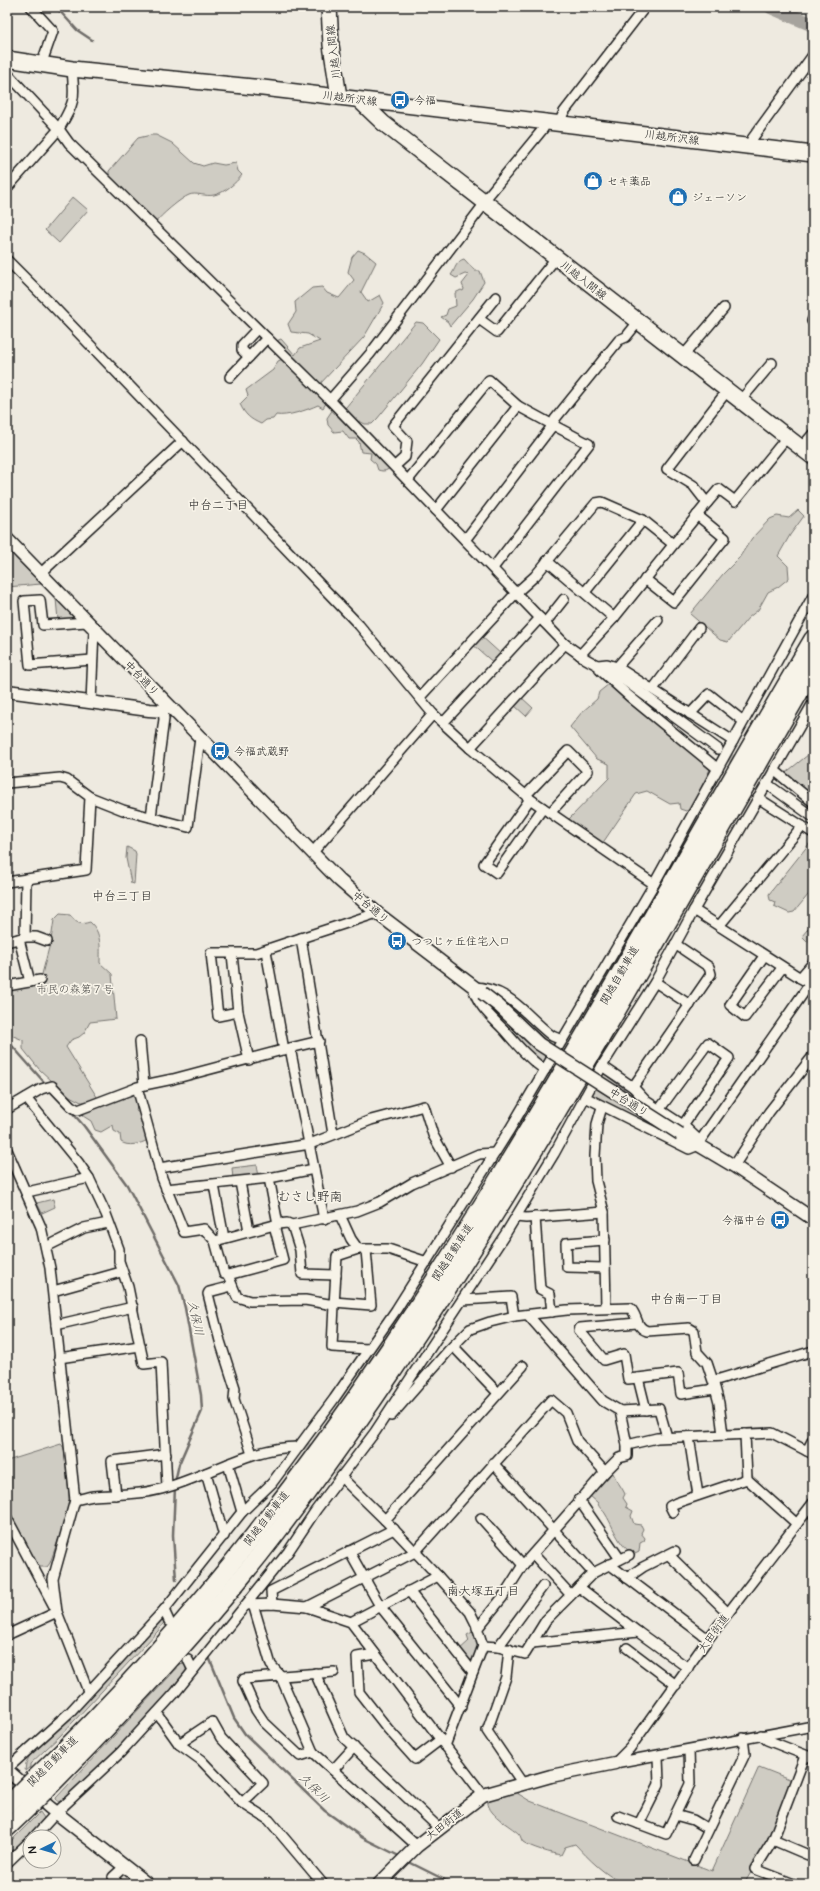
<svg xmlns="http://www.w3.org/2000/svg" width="820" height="1891" viewBox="0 0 820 1891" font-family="'Architects Daughter','Klee One',sans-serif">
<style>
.green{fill:#cfccc3;stroke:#767470}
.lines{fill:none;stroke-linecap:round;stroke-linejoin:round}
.stream{stroke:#6f6d69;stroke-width:2.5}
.river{stroke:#a6a39d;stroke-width:14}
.minor-tunnel{stroke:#c4c1b9;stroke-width:9;stroke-dasharray:9 4.5;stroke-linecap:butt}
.minor-casing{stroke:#1c1c1c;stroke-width:12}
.tertiary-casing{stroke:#1c1c1c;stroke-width:15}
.primary-casing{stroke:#1c1c1c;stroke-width:18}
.motorway-casing{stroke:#1c1c1c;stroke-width:20}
.minor{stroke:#f7f3e8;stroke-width:9}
.tertiary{stroke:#f7f3e8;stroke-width:12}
.primary{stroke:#f7f3e8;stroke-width:15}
.motorway{stroke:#f7f3e8;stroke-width:17}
.tertiary-bridge-casing{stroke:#1c1c1c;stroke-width:15;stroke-linecap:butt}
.motorway-bridge-casing{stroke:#1c1c1c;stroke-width:20;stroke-linecap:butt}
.tertiary-bridge{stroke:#f7f3e8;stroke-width:12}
.motorway-bridge{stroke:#f7f3e8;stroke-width:17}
.labels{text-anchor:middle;stroke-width:3.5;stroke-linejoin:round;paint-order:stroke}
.street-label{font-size:11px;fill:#1c1c1c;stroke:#f7f3e8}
.poi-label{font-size:11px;fill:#1c1c1c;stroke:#f7f3e8;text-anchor:start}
.park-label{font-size:11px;fill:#52514e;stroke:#f7f3e8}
.neighbourhood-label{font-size:12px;fill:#1c1c1c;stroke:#f7f3e8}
.water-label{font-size:12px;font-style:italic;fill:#535250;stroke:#f7f3e8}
.quarter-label{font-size:13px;fill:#1c1c1c;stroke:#f7f3e8}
</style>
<rect width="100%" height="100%" fill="#eeeae0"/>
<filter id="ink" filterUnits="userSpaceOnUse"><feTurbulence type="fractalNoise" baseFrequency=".025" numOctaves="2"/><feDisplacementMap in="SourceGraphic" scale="8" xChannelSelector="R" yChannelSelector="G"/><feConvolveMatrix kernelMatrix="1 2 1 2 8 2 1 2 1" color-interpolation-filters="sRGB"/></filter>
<g filter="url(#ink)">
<g class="green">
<path d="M151 135H156L172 143 194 163 203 166 213 163 224 165 236 163 238 171 242 175C236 183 224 193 214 195 206 197 196 192 189 195 181 198 160 216 155 223L109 178V171L138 138Z"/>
<polygon points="73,197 88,210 59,243 45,230"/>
<path d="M358 250 365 253 376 262 361 292 368 302 380 295 384 303 364 337 319 385 328 400 323 408 318 405C307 410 287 417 276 415L273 419 266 420 261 424C250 419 245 415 240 404L248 396 246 390 273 370 278 361 287 357 274 342 281 339 295 355 300 348 320 341 308 334 291 332 288 324 296 312 295 302 312 288 322 287 327 293 339 298 354 280 348 272 352 257Z"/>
<path d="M464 259 475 271H480L484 282 473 299 450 326 448 322 441 317 446 315 448 309 456 306 455 293 461 290 463 291 464 289 462 284 469 275 465 274 456 278 451 275C455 270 456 261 464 259Z"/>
<path d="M416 322 423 323 439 339 422 364 377 419 372 424H365L359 421 356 424 392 466C387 471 384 472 378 470L376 464 370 459 371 453 361 452 359 442 356 439H349L343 431 334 432 328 425 327 418 333 409 342 410 346 407Z"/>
<polygon points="798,510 804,516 790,535 778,556 788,566 789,578 778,587 768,592 758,610 748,618 728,642 720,640 690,614 723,574 739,558 752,538 770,519 777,516 789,518"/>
<polygon points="7,550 8,550 41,584 7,587"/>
<polygon points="56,599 74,617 73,619 58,620"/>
<polygon points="480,635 502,655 495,664 472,644"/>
<polygon points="609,684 711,767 691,809 686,811 680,809 679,803 670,804 647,791 636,794 602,844 571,823 569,819 609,778 609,764 597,759 570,727 582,712 597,699 599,692"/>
<polygon points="521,697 533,708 526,716 514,705"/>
<polygon points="813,751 813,796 784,774"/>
<polygon points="813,839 813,889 794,912 789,913 774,906 775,902 770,900 769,894"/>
<polygon points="127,847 135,851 136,854 134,884 131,883 126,858"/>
<path d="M60 914 70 915C77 924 80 925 90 922 102 933 100 947 100 963L112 974 116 1019 90 1022 84 1033 79 1037 71 1040 66 1047 97 1097V1099L89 1102H81L66 1094 39 1069 23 1049V1040L11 1035 7 1027V988L41 978 51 940 54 920Z"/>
<polygon points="813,923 813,938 809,943 802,936"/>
<polygon points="488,990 503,998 557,1042 555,1048"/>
<path d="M479 997 532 1046 549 1058 546 1062C531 1063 514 1034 504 1023 496 1015 487 1007 479 999Z"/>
<polygon points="603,1073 644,1104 598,1079"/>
<polygon points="593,1087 678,1139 592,1097 591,1093"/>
<path d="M135 1093 138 1098 136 1111 142 1115 148 1140C140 1144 128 1147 121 1142L120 1134 114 1131 113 1125 101 1132 95 1130 91 1121 83 1116 82 1113Z"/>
<polygon points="257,1165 259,1177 233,1179 232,1168"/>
<polygon points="53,1199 55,1207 42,1213 37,1203"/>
<polygon points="61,1444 64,1448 69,1494 69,1509 50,1563 47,1567 39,1567 7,1508 7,1461"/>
<path d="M610 1472 613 1473C616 1481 622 1487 625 1494L623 1498 627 1504 626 1507 633 1511 631 1516 634 1524 641 1525 643 1529 641 1533 645 1538 644 1541 640 1543 639 1552 635 1554C620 1549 614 1528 606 1515 603 1509 599 1509 598 1503L590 1496 602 1482 608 1478Z"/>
<polygon points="160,1618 164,1618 165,1621 158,1631 60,1736 30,1764 30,1767 25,1771 26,1763 30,1755"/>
<polygon points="476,1630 480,1647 472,1667 459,1650 469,1641 467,1635"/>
<polygon points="182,1663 186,1666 186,1674 129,1739 63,1802 57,1801 56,1798"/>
<path d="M759 1767 792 1780 771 1839 744 1884H625C605 1876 589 1859 575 1844L565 1847 561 1855C553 1854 530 1847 523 1842 521 1840 521 1836 519 1834 510 1825 485 1814 488 1799L512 1790 530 1801 712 1871Z"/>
<polygon points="40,1812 44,1818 42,1823 7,1856 7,1845"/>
</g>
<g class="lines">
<g class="stream">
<polyline points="56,7 77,30 92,40"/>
<polyline points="7,1040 44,1082"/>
<polyline points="69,1109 84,1126 127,1185 179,1285 185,1308 201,1395 202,1411 179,1464 175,1482"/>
<polyline points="175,1487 173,1535 176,1580"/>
<polyline points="209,1657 234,1718 245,1734 325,1811 363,1838 401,1857"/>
<polyline points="407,1861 453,1884"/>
</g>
<polyline class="river" points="771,7 813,25"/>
<g class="minor-tunnel">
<polyline points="719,750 770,786"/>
<polyline points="305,1445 338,1471"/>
</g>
<defs>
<g id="minor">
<polyline points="31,7 53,31 41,65"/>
<path d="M72 69C75 101 75 101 59 129L69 143 330 400 565 644 586 659 624 680 718 749"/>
<polyline points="7,73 59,129 7,188"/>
<polyline points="559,123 564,112 645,7"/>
<polyline points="750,146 752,139 813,55"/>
<polyline points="483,202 543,129 546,122"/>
<polyline points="7,260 49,302 359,625 433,714 470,748 530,799 654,884"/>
<polyline points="479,319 497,332 556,258"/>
<polyline points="812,321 813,319"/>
<polyline points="683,356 724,308"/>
<polyline points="249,357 242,350 242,345 257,329"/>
<polyline points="230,377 267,338"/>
<polyline points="330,400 370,354 485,203"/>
<polyline points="740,401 772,363"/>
<polyline points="801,448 813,434"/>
<polyline points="395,466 405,457 407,441 393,426 496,297"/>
<polyline points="408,480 489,380 518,406 553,425 465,540"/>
<polyline points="707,503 719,489 735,501 787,437"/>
<polyline points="436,510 518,406"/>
<polyline points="547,561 614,618"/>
<polyline points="493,568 589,444 553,425 555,419 619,340 626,337 638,322"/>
<polyline points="40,574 183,441"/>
<polyline points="645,579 674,602 725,538 697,515"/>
<polyline points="585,592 643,520"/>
<polyline points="87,622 43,625 40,600 24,601 30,665 92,660"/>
<polyline points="545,623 564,599"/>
<polyline points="580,655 614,618 707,503 693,485 667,469 727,391"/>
<polyline points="598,665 607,664 617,667 733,741"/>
<polyline points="617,667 658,620"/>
<polyline points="600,670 629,696 718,769"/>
<polyline points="653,689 699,628"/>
<polyline points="420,697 516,593 535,576 596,503 602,502 643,520 673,544"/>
<polyline points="91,703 94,629"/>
<polyline points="690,714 709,694 743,721"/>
<polyline points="443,723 540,618"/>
<polyline points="470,748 565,644"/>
<polyline points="774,770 813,802"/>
<polyline points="7,783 60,778 67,780 90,797 86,870 7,882"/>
<polyline points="770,786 813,817"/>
<polyline points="526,795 568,751 588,771 550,813"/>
<polyline points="90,797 123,810 188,827 200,738"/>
<polyline points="758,798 813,833"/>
<polyline points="530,799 484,864 497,873 543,808"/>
<polyline points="151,817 164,719 163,711"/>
<polyline points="313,852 433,714"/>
<polyline points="694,910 813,986"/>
<polyline points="719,926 802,826"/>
<polyline points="25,937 36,937 47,941"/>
<polyline points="19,939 30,982"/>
<polyline points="7,942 25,937 26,879"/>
<polyline points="266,951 284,1050"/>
<polyline points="232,954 238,1012 218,1016 211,953 256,953 301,938"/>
<polyline points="764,956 730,1005 745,1017 782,968"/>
<polyline points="800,978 813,963"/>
<polyline points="655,982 690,1005"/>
<polyline points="7,986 40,980"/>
<polyline points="238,1012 249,1060"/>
<polyline points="319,1041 290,1048 324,1219"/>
<path d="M545 1070C529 1059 518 1046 505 1031 492 1017 478 1007 473 987 510 988 525 1015 552 1036L562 1040"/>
<polyline points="144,1085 173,1079 290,1048"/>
<polyline points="137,1087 162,1178 184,1232 204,1229 215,1241"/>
<polyline points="633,1087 711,974 709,967 675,944"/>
<polyline points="585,1097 689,1149 699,1145 700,1141 683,1125 646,1101 633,1087 602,1066"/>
<polyline points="26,1098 78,1162 89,1178 106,1214 119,1249 119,1261 128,1287 140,1346 59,1358"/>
<polyline points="602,1107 597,1124 595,1156 596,1181 604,1212 606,1307"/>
<polyline points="7,1109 41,1089 52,1086 71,1106 78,1110 144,1085 140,1041"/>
<polyline points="659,1110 708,1043 729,1058 683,1125"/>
<polyline points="333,1134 301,938 377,913"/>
<polyline points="700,1141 809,985"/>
<polyline points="7,1150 41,1227 50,1268 75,1500 53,1579 57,1612 88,1691"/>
<polyline points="734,1166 769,1112 813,1056"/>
<polyline points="159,1168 310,1144 371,1120 424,1106 433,1135 451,1167"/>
<polyline points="269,1178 314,1169"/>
<polyline points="240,1182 249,1231"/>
<polyline points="214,1185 224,1238"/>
<polyline points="166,1189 269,1178 278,1224"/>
<polyline points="27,1192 89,1178"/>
<polyline points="340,1215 351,1239 358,1249"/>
<polyline points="516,1217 526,1218 604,1212"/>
<polyline points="535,1217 540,1289 550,1294 552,1312"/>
<polyline points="292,1225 300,1250 302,1274 336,1275"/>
<polyline points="605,1240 566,1243 567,1267 605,1268"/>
<polyline points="46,1247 84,1228 108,1223"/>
<polyline points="427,1262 388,1249 358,1249 337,1256 334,1305 305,1300 250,1301 237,1297 228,1275 224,1274 215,1241 278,1224 287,1223 292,1225 357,1211 380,1202 412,1183 479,1154 495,1153"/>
<polyline points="228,1275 283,1260 274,1225"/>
<polyline points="232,1286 209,1292 208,1294 220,1341 235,1388 234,1399 252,1454"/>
<polyline points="53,1291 121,1272"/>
<polyline points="463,1300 511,1297 514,1316"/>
<polyline points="334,1302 371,1305 366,1250"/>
<polyline points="334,1305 332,1347 368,1349"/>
<polyline points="528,1315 603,1401 620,1411 627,1445 657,1438 772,1433 813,1454"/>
<polyline points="637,1323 580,1328 579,1330 604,1360 624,1354 628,1379 638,1378"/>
<polyline points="56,1325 133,1307"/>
<polyline points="140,1346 144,1364 161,1362 167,1487"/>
<polyline points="453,1346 498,1393"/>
<polyline points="714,1384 719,1403 723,1435"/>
<polyline points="646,1410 638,1378 678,1373 681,1394 715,1389"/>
<polyline points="620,1411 659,1409 667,1437"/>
<path d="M391 1416 449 1350 470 1329 490 1322 514 1316 567 1310 630 1308C638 1315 635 1327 647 1331L689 1328 694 1331 697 1352 707 1363 713 1381 813 1351"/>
<polyline points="745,1434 747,1479"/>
<polyline points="689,1437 698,1495"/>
<polyline points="807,1451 813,1439"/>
<polyline points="493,1463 593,1573"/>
<polyline points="228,1464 242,1512"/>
<polyline points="206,1473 224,1536"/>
<polyline points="341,1477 385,1520 438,1576 470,1612 476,1624 483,1646 445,1746"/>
<polyline points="116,1495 112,1461 166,1454"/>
<path d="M75 1500C81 1499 87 1497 93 1496 119 1494 143 1495 168 1487 212 1474 252 1447 298 1447"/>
<polyline points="579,1500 620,1559"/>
<polyline points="673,1512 670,1506 676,1503 747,1479 797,1524"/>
<polyline points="7,1518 57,1612 7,1635"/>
<polyline points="481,1518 523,1565"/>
<polyline points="385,1520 523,1366"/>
<polyline points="349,1551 380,1606 461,1707"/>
<polyline points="533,1554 570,1594"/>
<polyline points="669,1555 728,1613"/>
<polyline points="609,1564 708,1639"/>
<polyline points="627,1578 643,1567 675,1551"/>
<polyline points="579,1587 638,1632"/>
<polyline points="409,1591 473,1672"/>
<polyline points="253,1604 271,1665 280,1675 313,1752 417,1846"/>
<polyline points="272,1604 271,1591 394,1529"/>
<polyline points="246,1605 272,1604 307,1607 351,1622 483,1795"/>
<polyline points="307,1607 415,1552 551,1400 566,1413 577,1441 605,1472"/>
<polyline points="164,1610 169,1621"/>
<polyline points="351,1622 438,1576"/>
<polyline points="477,1629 502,1598 523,1565 605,1472 619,1458 627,1456 627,1445"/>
<polyline points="532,1643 638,1632 688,1668"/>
<polyline points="483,1646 498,1647 525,1654 546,1620 593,1573 629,1555"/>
<polyline points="498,1647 543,1586"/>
<polyline points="627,1648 676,1685"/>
<polyline points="509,1649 506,1677 487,1731 523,1784"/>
<polyline points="375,1654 357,1657 359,1692 388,1729 415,1759 440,1740"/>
<polyline points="188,1660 193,1670"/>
<polyline points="315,1673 344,1738 439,1828"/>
<polyline points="157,1713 179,1744 201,1760 242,1803 269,1820 323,1884"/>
<polyline points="761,1735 767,1740 813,1758"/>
<polyline points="179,1744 212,1722 221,1738 263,1783 242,1803"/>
<polyline points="313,1752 300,1756 264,1722 256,1710 243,1681 244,1679 334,1672"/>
<polyline points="615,1763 630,1748 708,1639 813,1503"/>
<polyline points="615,1763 813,1726"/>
<polyline points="7,1769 70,1712 164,1610 242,1512 272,1483 334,1399 396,1310 510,1129 654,884 813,596"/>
<polyline points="333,1770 354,1747"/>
<polyline points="675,1815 693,1820 708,1829"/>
<polyline points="618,1816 666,1834 690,1784 689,1750"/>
<polyline points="639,1824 659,1784 658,1756"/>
<polyline points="34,1837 57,1812 121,1752 175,1693 288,1552 316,1510 375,1432 506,1233 554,1154 602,1066 655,982 694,910 813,703"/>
<polyline points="773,1840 805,1756"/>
<polyline points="694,1860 745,1754 743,1738"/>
<polyline points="7,1863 30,1841"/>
<polyline points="118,1884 113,1877 125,1866"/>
<polyline points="794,1884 755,1869 773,1840 813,1857"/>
</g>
<g id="tertiary">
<polyline points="7,539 339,880 377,913 482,993"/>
<polyline points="7,691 149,710 163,711 169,706"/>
<polyline points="680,1134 734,1166 813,1219"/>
<polyline points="7,1770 49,1807 147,1884"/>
<polyline points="379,1884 417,1846 483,1795 551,1776 615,1763"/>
</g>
<g id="primary">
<polyline points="329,7 331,45 339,97"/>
<polyline points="7,59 72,69 263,88 813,154"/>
<polyline points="359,100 383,123 813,457"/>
</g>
<g id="motorway">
<path d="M34 1779C371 1459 579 1034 813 639"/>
<path d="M46 1790C126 1709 205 1626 275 1535 482 1265 642 963 813 669"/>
<polyline points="7,1805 19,1794"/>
<polyline points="7,1828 32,1804"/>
</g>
</defs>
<use href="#minor" class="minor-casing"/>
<use href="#tertiary" class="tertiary-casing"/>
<use href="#primary" class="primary-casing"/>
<use href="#motorway" class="motorway-casing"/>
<use href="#minor" class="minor"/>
<use href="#tertiary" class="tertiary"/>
<use href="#primary" class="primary"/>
<use href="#motorway" class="motorway"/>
<defs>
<polyline id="tertiary-bridge" points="482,993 499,1006 539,1044 680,1134"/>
<g id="motorway-bridge">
<polyline points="19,1794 34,1779"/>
<polyline points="32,1804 46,1790"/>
</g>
</defs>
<use href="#tertiary-bridge" class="tertiary-bridge-casing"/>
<use href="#motorway-bridge" class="motorway-bridge-casing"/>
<use href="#tertiary-bridge" class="tertiary-bridge"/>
<use href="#motorway-bridge" class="motorway-bridge"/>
</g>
</g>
<defs>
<symbol id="bus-disc" viewBox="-11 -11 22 22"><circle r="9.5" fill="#1f6fb2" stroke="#f7f3e8"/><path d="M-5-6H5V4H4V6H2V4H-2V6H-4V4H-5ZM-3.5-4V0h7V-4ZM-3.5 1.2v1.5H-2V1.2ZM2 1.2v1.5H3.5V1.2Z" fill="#fff"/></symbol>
<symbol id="shop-disc" viewBox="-11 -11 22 22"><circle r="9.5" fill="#1f6fb2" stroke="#f7f3e8"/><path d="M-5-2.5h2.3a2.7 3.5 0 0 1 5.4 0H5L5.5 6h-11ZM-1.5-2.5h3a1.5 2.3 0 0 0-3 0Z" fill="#fff"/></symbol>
</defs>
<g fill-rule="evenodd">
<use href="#bus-disc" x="389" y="89" width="22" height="22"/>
<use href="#shop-disc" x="582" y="170" width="22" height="22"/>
<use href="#shop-disc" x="667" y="186" width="22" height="22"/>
<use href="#bus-disc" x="209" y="740" width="22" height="22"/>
<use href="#bus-disc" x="386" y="930" width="22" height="22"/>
<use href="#bus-disc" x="769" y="1209" width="22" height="22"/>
</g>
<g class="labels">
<g class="street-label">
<text transform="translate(333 52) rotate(-97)" y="4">川越入間線</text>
<text transform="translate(350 98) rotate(7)" y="4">川越所沢線</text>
<text transform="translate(672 137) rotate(7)" y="4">川越所沢線</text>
<text transform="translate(584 280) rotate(38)" y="4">川越入間線</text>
<text transform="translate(142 678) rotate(46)" y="4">中台通り</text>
<text transform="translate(371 907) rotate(40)" y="4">中台通り</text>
<text transform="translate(619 975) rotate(-60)" y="4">関越自動車道</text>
<text transform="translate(629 1102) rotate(32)" y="4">中台通り</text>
<text transform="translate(452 1252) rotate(-57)" y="4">関越自動車道</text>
<text transform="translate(266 1518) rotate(-52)" y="4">関越自動車道</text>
<text transform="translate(713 1633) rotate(-54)" y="4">大田街道</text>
<text transform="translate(52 1761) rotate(-45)" y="4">関越自動車道</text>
<text transform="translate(444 1824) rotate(-38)" y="4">大田街道</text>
</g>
<g class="poi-label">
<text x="414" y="104">今福</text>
<text x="607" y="185">セキ薬品</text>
<text x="692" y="201">ジェーソン</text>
<text x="234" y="755">今福武蔵野</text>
<text x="411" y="945">つつじヶ丘住宅入口</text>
<text x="766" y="1224" text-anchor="end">今福中台</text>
</g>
<g class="park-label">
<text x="75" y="993">市民の森第７号</text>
</g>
<g class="neighbourhood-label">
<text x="218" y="509">中台二丁目</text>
<text x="122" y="900">中台三丁目</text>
<text x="686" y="1303">中台南一丁目</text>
<text x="483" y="1595">南大塚五丁目</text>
</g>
<g class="water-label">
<text transform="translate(196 1318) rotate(78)" y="4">久保川</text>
<text transform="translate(314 1788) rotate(45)" y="4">久保川</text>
</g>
<g class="quarter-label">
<text x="310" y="1201">むさし野南</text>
</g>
</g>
<rect width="820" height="1891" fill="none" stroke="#f7f3e8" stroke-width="24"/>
<rect x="12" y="12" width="796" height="1867" fill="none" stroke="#1c1c1c" stroke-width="1.5" filter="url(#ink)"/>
<g transform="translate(42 1849) rotate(265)"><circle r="19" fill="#f7f3e8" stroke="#9f9d96"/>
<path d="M0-3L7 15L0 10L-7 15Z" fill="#1f6fb2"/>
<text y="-6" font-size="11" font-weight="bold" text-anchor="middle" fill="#1c1c1c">N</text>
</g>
</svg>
